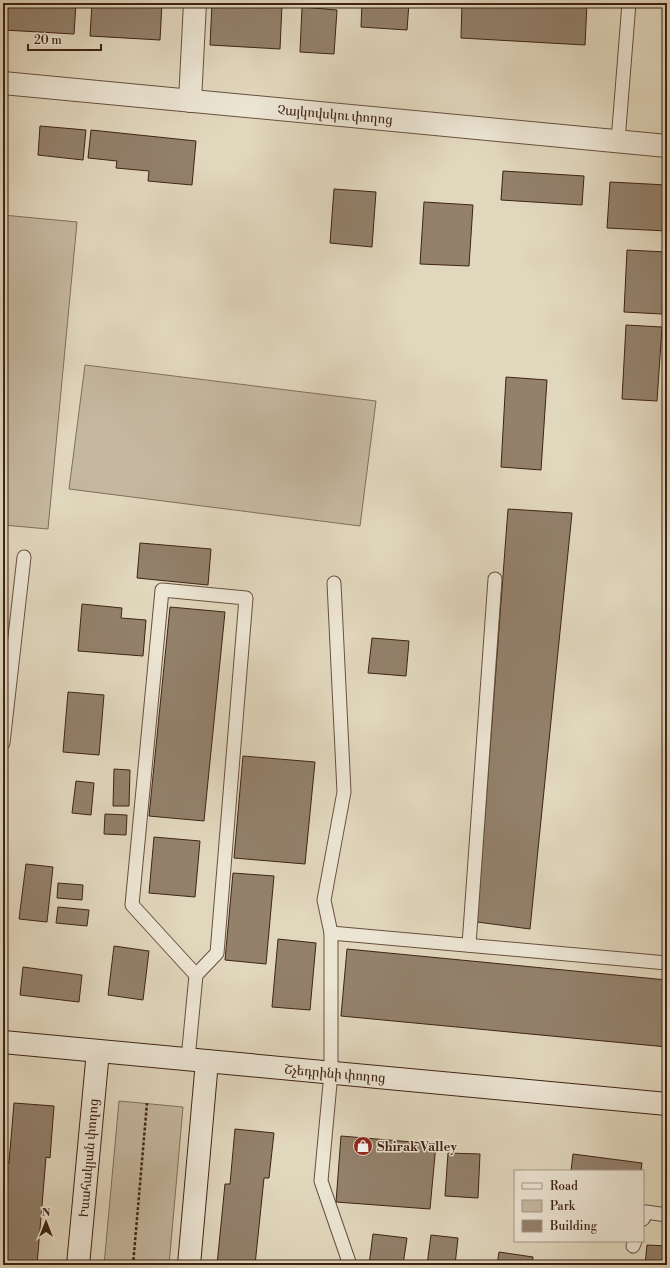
<svg xmlns="http://www.w3.org/2000/svg" width="670" height="1268" viewBox="0 0 670 1268" font-family="'Libre Bodoni','Noto Serif Armenian',serif">
<style>
.green{fill:#c5b8a0;stroke:#826e5a}
.building{fill:#93816c;stroke:#3f2314}
.lines{fill:none;stroke-linecap:round;stroke-linejoin:round}
.lane-casing{stroke:#68503e;stroke-width:15}
.street-casing{stroke:#68503e;stroke-width:24}
.secondary-casing{stroke:#3f2314;stroke-width:24}
.path{stroke:#3f2314;stroke-width:2.5;stroke-dasharray:3 2;stroke-linecap:butt}
.lane{stroke:#ece5d4;stroke-width:13}
.street{stroke:#ece5d4;stroke-width:22}
.secondary{stroke:#ece5d4;stroke-width:22}
.labels{text-anchor:middle;stroke-width:3;stroke-linejoin:round;paint-order:stroke}
.street-label{font-size:13px;fill:#3f2314;stroke:#ece5d4}
.poi-label{font-size:13px;font-weight:bold;fill:#3f2314;stroke:#ece5d4;text-anchor:start}
</style>
<rect width="100%" height="100%" fill="#e1d7bd"/>
<filter id="stains"><feTurbulence type="fractalNoise" baseFrequency=".005" numOctaves="4"/><feColorMatrix values="0 0 0 0 .2 0 0 0 0 .09 0 0 0 0 .02 0 0 0 .5 -.17"/></filter>
<radialGradient id="worn" r=".72"><stop offset=".6" stop-color="#630" stop-opacity="0"/><stop offset="1" stop-color="#630" stop-opacity=".3"/></radialGradient>
<g class="green">
<polygon points="3,215 77,222 48,529 3,525"/>
<polygon points="85,365 376,401 360,526 69,489"/>
<polygon points="119,1101 183,1107 169,1265 104,1265"/>
</g>
<g class="building">
<polygon points="6,3 76,3 74,34 4,30"/>
<polygon points="92,3 162,3 160,40 90,36"/>
<polygon points="212,3 282,4 280,49 210,45"/>
<polygon points="362,3 409,3 407,30 361,27"/>
<polygon points="462,3 587,3 585,45 461,38"/>
<polygon points="302,7 337,10 334,54 300,52"/>
<polygon points="40,126 86,130 83,160 38,155"/>
<polygon points="91,130 196,141 192,185 148,181 149,171 116,168 117,161 88,158"/>
<polygon points="503,171 584,176 582,205 501,200"/>
<polygon points="610,182 667,185 667,231 607,228"/>
<polygon points="334,189 376,192 372,247 330,243"/>
<polygon points="424,202 473,205 469,266 420,264"/>
<polygon points="627,250 666,252 662,314 624,312"/>
<polygon points="626,325 662,327 657,401 622,399"/>
<polygon points="506,377 547,380 541,470 501,467"/>
<polygon points="508,509 572,513 530,929 477,922"/>
<polygon points="140,543 211,549 208,585 137,578"/>
<polygon points="82,604 122,608 121,618 146,620 143,656 78,651"/>
<polygon points="170,607 225,612 204,821 149,816"/>
<polygon points="372,638 409,641 406,676 368,673"/>
<polygon points="68,692 104,695 99,755 63,752"/>
<polygon points="243,756 315,762 305,864 234,858"/>
<polygon points="114,769 130,770 129,806 113,806"/>
<polygon points="76,781 94,783 91,815 72,813"/>
<polygon points="105,814 127,815 126,835 104,834"/>
<polygon points="154,837 200,841 195,897 149,893"/>
<polygon points="26,864 53,867 47,922 19,919"/>
<polygon points="233,873 274,876 266,964 225,960"/>
<polygon points="58,883 83,885 82,900 57,898"/>
<polygon points="58,907 89,910 87,926 56,923"/>
<polygon points="278,939 316,943 310,1010 272,1007"/>
<polygon points="114,946 149,951 143,1000 108,995"/>
<polygon points="347,949 667,980 667,1047 341,1016"/>
<polygon points="23,967 82,975 79,1002 20,995"/>
<polygon points="14,1103 54,1106 50,1158 46,1157 37,1265 3,1265 3,1162 9,1163"/>
<polygon points="235,1129 274,1133 269,1178 264,1178 255,1265 217,1265 225,1184 230,1184"/>
<polygon points="341,1136 436,1144 430,1209 336,1202"/>
<polygon points="448,1153 480,1154 478,1198 445,1196"/>
<polygon points="573,1154 642,1163 641,1171 571,1171"/>
<polygon points="373,1234 407,1238 403,1265 369,1265"/>
<polygon points="431,1235 458,1238 455,1265 427,1265"/>
<polygon points="647,1245 667,1246 667,1265 645,1265"/>
<polygon points="499,1252 533,1257 532,1265 497,1265"/>
</g>
<g class="lines">
<defs>
<g id="lane">
<polyline points="618,141 629,3"/>
<polyline points="334,583 344,792 324,900 331,933 331,1073 321,1181 350,1265"/>
<polyline points="3,743 24,557"/>
<polyline points="331,933 667,963"/>
<polyline points="469,945 495,579"/>
<polyline points="188,1059 196,975 217,953 246,598 162,590 132,905 196,975"/>
<polyline points="643,1219 646,1212 667,1215"/>
<polyline points="633,1246 635,1241"/>
</g>
<g id="street">
<polyline points="3,83 667,146"/>
<polyline points="190,101 195,3"/>
</g>
<g id="secondary">
<polyline points="3,1042 667,1104"/>
<polyline points="78,1265 98,1051"/>
<polyline points="189,1265 207,1061"/>
</g>
</defs>
<use href="#lane" class="lane-casing"/>
<use href="#street" class="street-casing"/>
<use href="#secondary" class="secondary-casing"/>
<polyline class="path" points="133,1265 147,1103"/>
<use href="#lane" class="lane"/>
<use href="#street" class="street"/>
<use href="#secondary" class="secondary"/>
</g>
<defs>
<symbol id="shop-disc" viewBox="-11 -11 22 22"><circle r="9.5" fill="#8f2418" stroke="#ece5d4"/><path d="M-5-2.5h2.3a2.7 3.5 0 0 1 5.4 0H5L5.5 6h-11ZM-1.5-2.5h3a1.5 2.3 0 0 0-3 0Z" fill="#fff"/></symbol>
</defs>
<g fill-rule="evenodd">
<use href="#shop-disc" x="352" y="1135" width="22" height="22"/>
</g>
<g class="labels">
<g class="street-label">
<text transform="translate(335 114) rotate(5)" y="5">Չայկովսկու փողոց</text>
<text transform="translate(335 1073) rotate(5)" y="5">Շչեդրինի փողոց</text>
<text transform="translate(88 1158) rotate(-85)" y="5">Իսահակյան փողոց</text>
</g>
<g class="poi-label">
<text x="377" y="1151">Shirak Valley</text>
</g>
</g>
<rect width="670" height="1268" fill="none" stroke="#e1d7bd" stroke-width="16"/>
<rect x="4" y="4" width="662" height="1260" fill="none" stroke="#3f2314" stroke-width="2"/>
<rect x="8" y="8" width="654" height="1252" fill="none" stroke="#3f2314"/>
<rect x="514" y="1170" width="130" height="72" fill="#ece5d4" stroke="#a79787"/>
<rect x="522" y="1183" width="20" height="6" fill="#ece5d4" stroke="#a79787"/>
<text x="550" y="1190" font-size="12" fill="#3f2314">Road</text>
<rect x="522" y="1200" width="20" height="12" fill="#c5b8a0" stroke="#a79787"/>
<text x="550" y="1210" font-size="12" fill="#3f2314">Park</text>
<rect x="522" y="1220" width="20" height="12" fill="#93816c" stroke="#a79787"/>
<text x="550" y="1230" font-size="12" fill="#3f2314">Building</text>
<g transform="translate(46 1222)" stroke="#ece5d4" stroke-width="3" paint-order="stroke">
<path d="M0-3L7 15L0 10L-7 15Z" fill="#3f2314"/>
<text y="-6" font-size="11" font-weight="bold" text-anchor="middle" fill="#3f2314">N</text>
</g>
<path d="M28 44v6h73v-6" fill="none" stroke="#3f2314" stroke-width="2"/>
<text x="34" y="44" font-size="12" fill="#3f2314" stroke="#ece5d4" stroke-width="3" paint-order="stroke">20 m</text>
<rect width="100%" height="100%" filter="url(#stains)"/>
<rect width="100%" height="100%" fill="url(#worn)"/>
</svg>
